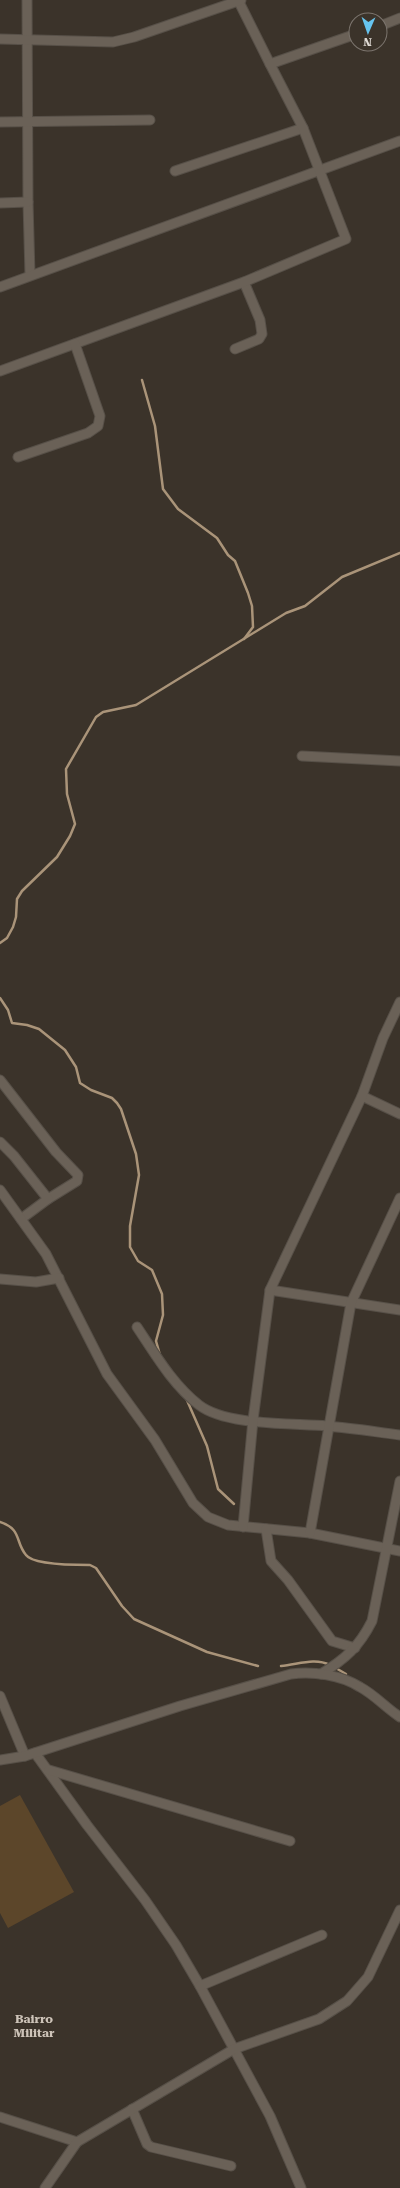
<svg xmlns="http://www.w3.org/2000/svg" width="400" height="2188" viewBox="0 0 400 2188" font-family="'Roboto Serif',serif">
<style>
.green{fill:#5c462a}
.lines{fill:none;stroke-linecap:round;stroke-linejoin:round}
.stream{stroke:#aa9479;stroke-width:2.5}
.street-casing{stroke:#575048;stroke-width:11}
.street{stroke:#6a6157;stroke-width:9}
.labels{text-anchor:middle;stroke-width:3;stroke-linejoin:round;paint-order:stroke}
.neighbourhood-label{font-size:12px;font-weight:bold;fill:#cdc3b8;stroke:#3b332a}
</style>
<rect width="100%" height="100%" fill="#3b332a"/>
<polygon class="green" points="20,1795 74,1892 8,1928 0,1913 0,1806"/>
<g class="lines">
<g class="stream">
<polyline points="142,380 155,426 163,489 178,509 217,538 228,555 235,561 248,593 252,606 253,627 244,639"/>
<polyline points="0,943 7,938 13,927 16,917 17,899 22,891 57,857 70,836 75,824 67,794 66,769 96,717 103,712 136,705 286,613 305,606 342,577 400,553"/>
<polyline points="0,998 8,1010 12,1023 27,1025 39,1029 65,1050 76,1067 80,1083 91,1090 112,1098 117,1103 121,1109 136,1154 139,1175 130,1226 130,1247 138,1261 152,1270 162,1294 163,1315 156,1341 160,1355"/>
<polyline points="186,1398 207,1446 218,1489 234,1504"/>
<path d="M0 1522C22 1529 15 1542 26 1555 33 1565 78 1565 90 1565L96 1568 122 1606 134 1619 207 1652 258 1666"/>
<path d="M281 1666C297 1665 314 1657 330 1665"/>
<polyline points="334,1667 346,1674"/>
</g>
<defs>
<g id="street">
<polyline points="27,0 28,202 30,275"/>
<polyline points="238,0 270,64"/>
<polyline points="380,26 400,18"/>
<polyline points="0,39 113,42 134,37 241,0"/>
<polyline points="0,122 150,120"/>
<polyline points="175,171 303,128"/>
<polyline points="0,203 28,202"/>
<polyline points="0,287 400,141"/>
<polyline points="235,349 259,339 262,334 260,320 244,282"/>
<polyline points="0,371 244,282 346,239 303,128 270,64 356,34"/>
<polyline points="18,457 88,433 98,426 100,416 75,344"/>
<polyline points="302,756 400,761"/>
<polyline points="0,1080 56,1152 78,1175 77,1181 48,1199"/>
<polyline points="362,1096 400,1114"/>
<polyline points="0,1142 14,1156 48,1199 21,1219"/>
<polyline points="0,1190 46,1254 107,1374 155,1440 193,1503 208,1517 228,1525 310,1533 400,1551"/>
<polyline points="0,1279 36,1282 59,1278"/>
<polyline points="270,1290 400,1310"/>
<path d="M137 1327C155 1354 173 1385 199 1405 226 1426 293 1423 327 1426 352 1428 376 1432 400 1435"/>
<polyline points="243,1527 253,1420 270,1290 362,1096 383,1038 400,1002"/>
<polyline points="266,1529 271,1561 288,1580 332,1641 355,1648"/>
<polyline points="310,1533 351,1303 400,1198"/>
<path d="M321 1674C345 1659 359 1647 372 1621L400 1481"/>
<polyline points="0,1696 25,1756"/>
<polyline points="35,1753 87,1825 145,1900 176,1945 200,1986 270,2116 301,2188"/>
<path d="M0 1760 25 1756 180 1706 291 1674C313 1671 341 1675 360 1687 375 1695 386 1708 400 1717"/>
<polyline points="49,1770 290,1841"/>
<polyline points="200,1986 322,1935"/>
<polyline points="132,2109 147,2144 151,2147 231,2166"/>
<polyline points="0,2117 77,2142"/>
<polyline points="45,2188 77,2142 234,2049 319,2019 347,2001 368,1977 400,1910"/>
</g>
</defs>
<use href="#street" class="street-casing"/>
<use href="#street" class="street"/>
</g>
<g class="labels">
<g class="neighbourhood-label">
<text x="34" y="2023">Bairro<tspan x="34" dy="14">Militar</tspan></text>
</g>
</g>
<g transform="translate(368 32) rotate(182)"><circle r="19" fill="#3b332a" stroke="#7c756e"/>
<path d="M0-3L7 15L0 10L-7 15Z" fill="#66c4ef"/>
<text y="-6" font-size="11" font-weight="bold" text-anchor="middle" fill="#ded9d3">N</text>
</g>
</svg>
